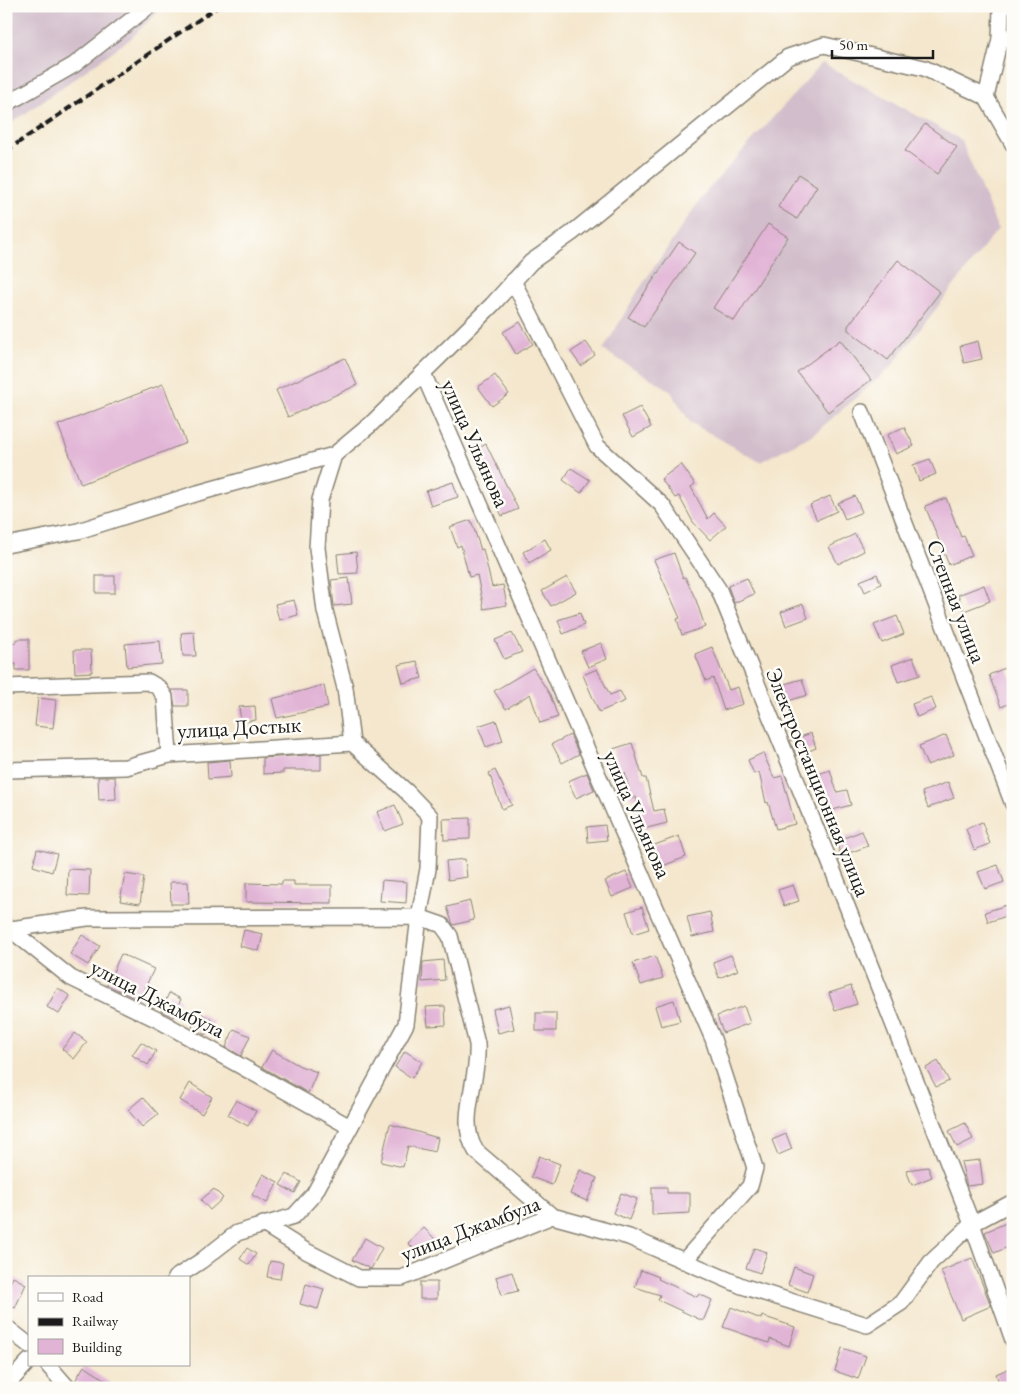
<svg xmlns="http://www.w3.org/2000/svg" width="1019" height="1394" viewBox="0 0 1019 1394" font-family="'EB Garamond',serif">
<style>
.industrial{fill:#d1bdcb}
.building{fill:#e1b4d6}
.lines{fill:none;stroke-linecap:round;stroke-linejoin:round}
.minor-casing{stroke:#888274;stroke-width:18}
.minor{stroke:#fff;stroke-width:15}
.rail{stroke:#1c1c1c;stroke-width:4;stroke-dasharray:8 4;stroke-linecap:butt}
.labels{text-anchor:middle;stroke-width:5;stroke-linejoin:round;paint-order:stroke}
.street-label{font-size:22px;fill:#1c1c1c;stroke:#fdfcf7}
</style>
<rect width="100%" height="100%" fill="#fdfcf7"/>
<filter id="ink" filterUnits="userSpaceOnUse"><feTurbulence type="fractalNoise" baseFrequency=".02" numOctaves="2"/><feDisplacementMap in="SourceGraphic" scale="10" xChannelSelector="R" yChannelSelector="G"/><feConvolveMatrix kernelMatrix="1 2 1 2 8 2 1 2 1" color-interpolation-filters="sRGB"/></filter>
<filter id="wash" filterUnits="userSpaceOnUse"><feTurbulence type="fractalNoise" baseFrequency=".0096" numOctaves="4" result="noise"/><feDisplacementMap in="SourceGraphic" scale="20" xChannelSelector="R" yChannelSelector="G"/><feGaussianBlur stdDeviation="1.12" result="paint"/><feColorMatrix in="noise" values="0 0 0 0 0 0 0 0 0 0 0 0 0 0 0 0 0 1.4 0 .05"/><feComposite in="paint" operator="in"/></filter>
<g filter="url(#wash)">
<rect width="100%" height="100%" fill="#f4e7cd"/>
<g class="industrial">
<polygon points="6,6 164,6 130,39 6,127"/>
<polygon points="822,63 961,140 998,229 890,368 814,434 760,462 690,422 670,390 603,350 638,291 704,194"/>
</g>
<g id="blocks">
<g class="building">
<polygon points="925,124 957,147 937,174 905,151"/>
<polygon points="798,174 817,186 797,219 778,207"/>
<polygon points="768,224 788,237 734,321 713,308"/>
<polygon points="679,242 695,253 644,327 628,317"/>
<polygon points="898,260 940,292 888,360 848,330 848,326"/>
<polygon points="520,322 533,344 516,354 503,332"/>
<polygon points="840,340 871,380 828,412 797,372"/>
<polygon points="978,341 982,359 964,363 960,346"/>
<polygon points="586,342 595,355 581,366 571,352"/>
<polygon points="345,358 357,385 288,417 276,390"/>
<polygon points="495,375 509,394 492,406 478,387"/>
<polygon points="163,384 186,443 81,484 58,425"/>
<polygon points="640,407 651,427 633,437 622,416"/>
<polygon points="904,427 914,446 896,454 887,435"/>
<polygon points="486,444 518,509 502,516 490,490 491,489 472,452"/>
<polygon points="930,459 936,474 919,481 913,465"/>
<polygon points="681,464 695,484 691,487 708,519 714,513 726,526 710,540 693,522 679,496 675,498 661,479"/>
<polygon points="571,468 590,480 581,493 563,480"/>
<polygon points="453,482 458,497 431,506 426,491"/>
<polygon points="830,496 837,511 817,520 810,505"/>
<polygon points="855,496 862,512 845,519 838,503"/>
<polygon points="946,498 961,537 964,536 972,555 949,565 925,506"/>
<polygon points="471,520 481,550 483,549 492,587 503,585 507,605 484,609 477,575 469,577 461,545 457,547 450,527"/>
<polygon points="855,534 864,551 838,564 829,547"/>
<polygon points="545,539 551,550 529,563 523,552"/>
<polygon points="356,552 358,573 339,574 337,554"/>
<polygon points="674,553 683,578 685,577 696,600 705,627 682,635 677,619 680,618 654,560"/>
<polygon points="877,574 881,584 865,592 860,581"/>
<rect x="96" y="576" width="19" height="17"/>
<polygon points="567,577 576,592 551,606 542,591"/>
<polygon points="349,578 352,604 334,606 331,580"/>
<polygon points="747,578 754,594 734,603 728,586"/>
<polygon points="984,585 990,601 964,611 958,595"/>
<polygon points="294,600 298,615 279,620 275,604"/>
<polygon points="803,604 808,618 786,626 781,612"/>
<polygon points="580,613 584,625 563,634 558,620"/>
<polygon points="897,616 904,634 882,643 874,625"/>
<polygon points="194,632 196,656 183,656 181,633"/>
<polygon points="512,633 522,652 504,659 495,640"/>
<polygon points="16,639 29,639 29,670 16,670 16,664 6,664 6,642 16,643"/>
<polygon points="160,641 162,664 127,667 125,644"/>
<polygon points="601,643 607,659 588,667 581,651"/>
<polygon points="712,647 729,690 738,687 743,704 724,710 713,678 706,681 695,654"/>
<polygon points="74,650 91,650 92,672 75,673"/>
<polygon points="913,657 920,675 898,682 892,665"/>
<polygon points="417,661 422,678 403,683 398,665"/>
<polygon points="1007,667 1013,681 1013,702 1001,707 989,675"/>
<polygon points="533,668 550,695 558,717 540,723 530,694 506,709 494,691"/>
<polygon points="597,669 610,695 620,691 625,701 599,712 583,675"/>
<polygon points="802,679 807,695 779,704 774,687"/>
<polygon points="324,685 328,707 277,718 272,699"/>
<polygon points="172,690 188,690 188,706 175,706"/>
<polygon points="931,697 936,709 917,717 912,704"/>
<polygon points="38,698 56,700 53,728 35,726"/>
<polygon points="255,706 256,720 241,722 239,707"/>
<polygon points="496,720 503,741 486,747 478,726"/>
<polygon points="811,733 816,748 797,756 790,741"/>
<polygon points="570,735 579,754 562,763 552,744"/>
<polygon points="946,735 954,755 927,765 919,746"/>
<polygon points="632,743 643,778 646,778 654,811 664,809 667,823 643,829 636,797 631,799 625,773 621,775 613,749"/>
<polygon points="763,753 774,778 782,776 795,824 776,829 768,802 766,803 759,772 754,774 748,760"/>
<polygon points="321,754 321,770 283,770 283,773 263,774 263,758"/>
<polygon points="230,760 231,777 208,779 207,762"/>
<polygon points="495,770 512,805 502,809 489,773"/>
<polygon points="830,770 837,792 847,790 851,805 829,811 823,790 818,792 812,776"/>
<polygon points="587,773 594,790 576,798 568,781"/>
<polygon points="98,777 115,777 116,799 99,800"/>
<polygon points="948,782 954,798 928,808 922,792"/>
<polygon points="395,805 403,824 385,831 377,812"/>
<polygon points="470,818 470,839 444,840 443,819"/>
<polygon points="982,822 990,844 974,850 966,829"/>
<polygon points="605,825 607,840 588,842 587,827"/>
<polygon points="862,831 868,846 841,856 836,841"/>
<polygon points="679,836 686,857 660,867 652,846"/>
<polygon points="37,849 57,854 52,872 33,866"/>
<polygon points="465,859 467,877 448,880 446,861"/>
<polygon points="998,865 1004,882 985,889 978,872"/>
<polygon points="68,869 90,870 89,896 67,895"/>
<polygon points="626,872 633,888 612,897 605,881"/>
<polygon points="125,874 144,877 140,904 120,901"/>
<polygon points="382,880 407,882 406,903 380,901"/>
<polygon points="282,881 294,881 294,885 332,885 332,903 246,902 246,883 282,884"/>
<polygon points="170,882 188,882 189,904 171,904"/>
<polygon points="793,885 799,901 784,906 778,890"/>
<polygon points="470,901 474,920 453,925 447,907"/>
<polygon points="1013,903 1013,914 988,922 985,912"/>
<polygon points="642,907 649,929 633,934 626,912"/>
<polygon points="710,912 714,932 692,937 687,917"/>
<polygon points="244,930 263,934 259,951 240,946"/>
<polygon points="82,935 100,946 88,965 70,954"/>
<polygon points="121,954 154,969 139,1000 107,985"/>
<polygon points="731,955 738,970 719,978 713,962"/>
<polygon points="655,956 663,978 641,985 633,963"/>
<polygon points="443,960 445,980 422,982 423,962"/>
<polygon points="851,986 857,1004 835,1011 829,993"/>
<polygon points="58,988 70,996 59,1014 47,1007"/>
<polygon points="169,993 181,999 173,1017 161,1011"/>
<polygon points="674,1000 680,1021 661,1026 655,1006"/>
<polygon points="509,1005 514,1029 498,1033 493,1009"/>
<polygon points="445,1006 446,1025 428,1026 426,1007"/>
<polygon points="744,1006 750,1023 723,1033 717,1016"/>
<polygon points="201,1013 214,1022 205,1035 192,1027"/>
<rect x="536" y="1013" width="20" height="18"/>
<polygon points="234,1029 250,1036 241,1056 226,1047"/>
<polygon points="75,1033 87,1042 74,1059 62,1049"/>
<polygon points="141,1042 156,1051 148,1065 132,1055"/>
<polygon points="272,1050 300,1066 317,1072 308,1093 262,1067"/>
<polygon points="405,1051 422,1062 412,1078 395,1067"/>
<polygon points="938,1061 949,1081 936,1087 926,1068"/>
<polygon points="190,1083 212,1097 202,1114 180,1100"/>
<polygon points="143,1097 158,1114 142,1127 128,1110"/>
<polygon points="236,1100 256,1111 248,1126 228,1115"/>
<polygon points="965,1123 973,1139 957,1147 949,1131"/>
<polygon points="390,1124 438,1138 435,1152 408,1146 403,1167 381,1162"/>
<polygon points="786,1134 792,1149 778,1155 772,1140"/>
<polygon points="539,1156 560,1164 552,1185 531,1177"/>
<polygon points="980,1160 983,1184 967,1186 961,1162"/>
<polygon points="928,1167 932,1177 912,1185 906,1170"/>
<polygon points="580,1170 597,1178 587,1201 570,1194"/>
<polygon points="263,1174 278,1182 267,1203 252,1195"/>
<polygon points="287,1174 301,1182 295,1193 280,1185"/>
<polygon points="652,1187 667,1187 667,1193 690,1193 690,1213 652,1215"/>
<polygon points="214,1189 223,1198 210,1210 201,1200"/>
<polygon points="621,1193 637,1199 629,1220 613,1213"/>
<polygon points="1013,1220 1013,1245 994,1253 985,1232"/>
<polygon points="424,1228 435,1239 419,1254 408,1243"/>
<polygon points="365,1238 382,1248 371,1269 352,1260"/>
<polygon points="247,1248 256,1254 249,1265 240,1259"/>
<polygon points="754,1248 767,1252 760,1273 746,1268"/>
<polygon points="972,1258 991,1306 961,1319 941,1271"/>
<polygon points="270,1261 283,1263 280,1279 267,1277"/>
<polygon points="794,1267 813,1274 807,1292 788,1285"/>
<polygon points="641,1270 659,1277 658,1279 697,1297 699,1294 712,1300 703,1321 658,1300 660,1295 635,1287"/>
<polygon points="512,1272 518,1291 502,1295 496,1277"/>
<polygon points="13,1277 26,1284 15,1308 6,1304 6,1291"/>
<rect x="420" y="1282" width="17" height="17"/>
<polygon points="306,1284 324,1289 318,1309 300,1304"/>
<polygon points="731,1307 761,1319 762,1316 795,1327 789,1346 770,1339 769,1343 723,1327"/>
<polygon points="842,1348 866,1356 858,1379 835,1371"/>
<polygon points="84,1366 118,1388 80,1388 75,1381"/>
<polygon points="1010,1368 1013,1388 1001,1388 996,1374"/>
</g>
</g>
</g>
<g filter="url(#ink)">
<use href="#blocks" fill-opacity="0" stroke="#888274" stroke-width="1"/>
<g class="lines">
<defs>
<g id="minor">
<polyline points="1000,39 1001,6"/>
<polyline points="986,97 1000,39 1013,38"/>
<polyline points="986,97 1013,144"/>
<polyline points="6,104 74,65 149,6"/>
<polyline points="513,281 597,446 662,505 719,590 826,853 972,1224 1013,1340"/>
<polyline points="423,373 713,1039 755,1168 750,1186 684,1261"/>
<polyline points="862,412 1013,804"/>
<polyline points="6,545 78,531 198,493 334,455 370,425 423,373 492,305 531,262 572,233 788,57 824,45 924,68 986,97"/>
<polyline points="6,687 149,682 159,688 165,697 169,755 352,743"/>
<polyline points="6,770 126,767 169,755"/>
<polyline points="6,926 71,978 160,1021 350,1127"/>
<path d="M11 929 87 918 419 917 442 925 450 936 477 1044C480 1079 456 1121 476 1151L552 1216"/>
<polyline points="263,1224 306,1251 359,1278 402,1278 552,1216 629,1237 742,1286 867,1325 901,1303 931,1262 972,1224 1013,1202"/>
<polyline points="175,1278 201,1261 237,1233 294,1216 314,1194 406,1024 419,917 428,869 430,816 406,791 352,743 345,688 325,611 317,548 320,500 334,455"/>
<polyline points="6,1327 29,1345"/>
<polyline points="48,1365 68,1388"/>
<polyline points="6,1386 29,1361"/>
</g>
</defs>
<use href="#minor" class="minor-casing"/>
<use href="#minor" class="minor"/>
<polyline class="rail" points="6,151 219,6"/>
</g>
</g>
<g class="labels">
<g class="street-label">
<text transform="translate(476 443) rotate(66)" y="8">улица Ульянова</text>
<text transform="translate(957 601) rotate(69)" y="8">Степная улица</text>
<text transform="translate(239 727) rotate(-3)" y="8">улица Достык</text>
<text transform="translate(819 782) rotate(68)" y="8">Электростанционная улица</text>
<text transform="translate(638 814) rotate(66)" y="8">улица Ульянова</text>
<text transform="translate(158 998) rotate(27)" y="8">улица Джамбула</text>
<text transform="translate(470 1228) rotate(-21)" y="8">улица Джамбула</text>
</g>
</g>
<rect width="1019" height="1394" fill="none" stroke="#fdfcf7" stroke-width="25"/>
<rect x="28" y="1276" width="162" height="90" fill="#fdfcf7" stroke="#a3a29f"/>
<rect x="38" y="1293" width="25" height="8" fill="#ffffff" stroke="#a3a29f"/>
<text x="72" y="1302" font-size="15" fill="#1c1c1c">Road</text>
<rect x="38" y="1318" width="25" height="8" fill="#1c1c1c" stroke="#a3a29f"/>
<text x="72" y="1326" font-size="15" fill="#1c1c1c">Railway</text>
<rect x="38" y="1339" width="25" height="15" fill="#e1b4d6" stroke="#a3a29f"/>
<text x="72" y="1352" font-size="15" fill="#1c1c1c">Building</text>
<path d="M832 50v8h101v-8" fill="none" stroke="#1c1c1c" stroke-width="2.5"/>
<text x="839" y="50" font-size="15" fill="#1c1c1c" stroke="#fdfcf7" stroke-width="4" paint-order="stroke">50 m</text>
</svg>
